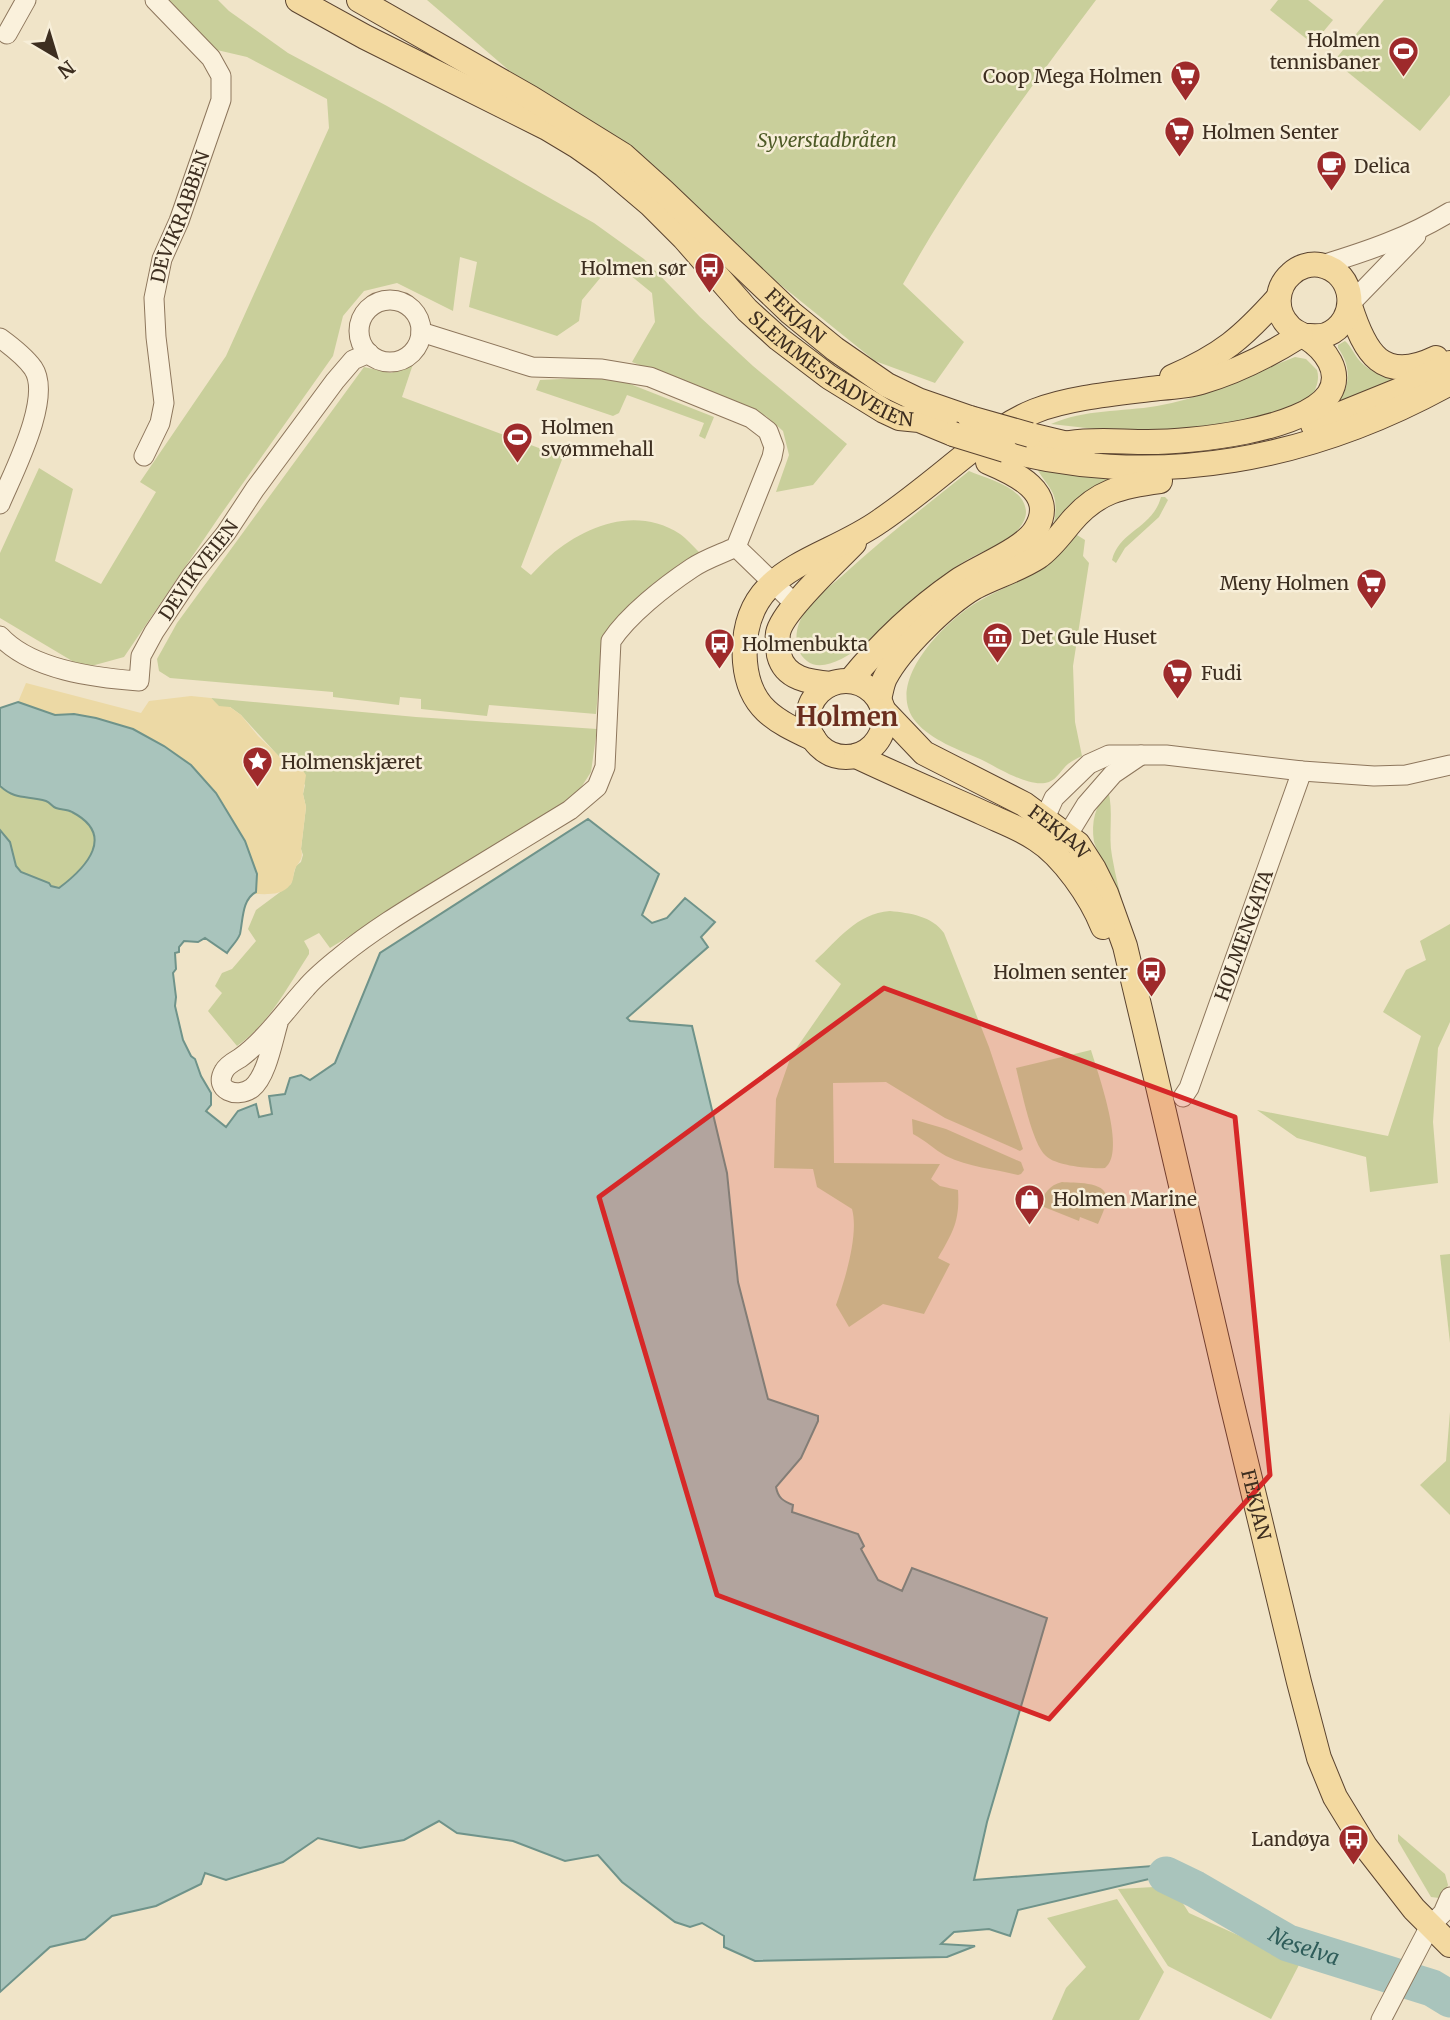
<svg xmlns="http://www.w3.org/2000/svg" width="1450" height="2020" viewBox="0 0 1450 2020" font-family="Merriweather,serif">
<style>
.green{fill:#c9cf9b}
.sand{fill:#ecd9a5}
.water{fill:#a9c4bc;stroke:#6f938a;stroke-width:2}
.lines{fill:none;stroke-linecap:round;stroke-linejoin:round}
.river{stroke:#a9c4bc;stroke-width:37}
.minor-casing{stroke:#8d765c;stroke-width:21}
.major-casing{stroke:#5b4430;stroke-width:26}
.minor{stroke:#faf1dc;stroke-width:19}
.major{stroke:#f3d9a0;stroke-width:24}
.major-bridge-casing{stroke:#5b4430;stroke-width:26;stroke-linecap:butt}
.major-bridge{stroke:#f3d9a0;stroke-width:24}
.marked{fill:#d62828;fill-opacity:0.2;stroke:#d62828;stroke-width:5;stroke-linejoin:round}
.labels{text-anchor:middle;stroke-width:5;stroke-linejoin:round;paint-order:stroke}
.poi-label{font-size:19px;fill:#3d2e20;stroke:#f7eed8;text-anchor:start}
.park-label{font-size:19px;font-style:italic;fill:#4d5a26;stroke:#f7eed8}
.street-label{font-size:19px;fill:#3d2e20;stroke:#f7eed8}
.water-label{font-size:21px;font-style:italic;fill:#2f5d5a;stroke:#f7eed8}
.district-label{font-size:26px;font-weight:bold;fill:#6b2e1e;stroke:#f7eed8}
</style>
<rect width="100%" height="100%" fill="#f0e4c8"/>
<g class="green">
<polygon points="163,0 218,0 229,11 288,53 387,106 594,223 644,259 700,317 753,366 847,444 813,485 776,492 789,455 783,431 766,416 632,362 655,322 652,293 630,275 601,277 582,300 579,321 557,336 469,307 477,262 460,257 453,311 397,283 364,291 343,316 333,356 219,517 124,657 84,668 0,618 0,553 39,468 73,489 55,561 101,584 156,492 140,482 226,356 329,128 327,99 247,57 217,50"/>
<path d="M427 0H1096C1028 91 958 184 903 284L964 342 935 383 875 361 772 278 637 154 526 85Z"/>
<polygon points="1278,0 1308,0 1333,20 1313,44 1270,10"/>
<polygon points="1384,0 1450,0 1450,95 1420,131 1334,61"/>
<path d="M1345 341C1351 346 1354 354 1359 360 1371 374 1386 376 1402 378L1335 406C1351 388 1352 367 1338 348V345Z"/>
<path d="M1295 357 1306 359 1317 370C1320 380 1316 390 1310 398L1258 421 1145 432 1104 430 1051 424C1085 409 1121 412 1157 406 1205 398 1250 374 1295 357Z"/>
<path d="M413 364 402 397 563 457 521 567 531 575C537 569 543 562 550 556 586 525 636 506 680 534 687 539 694 547 700 553L678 565 628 606 603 638 596 714 489 705 487 716 421 709V699L400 697 399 705 333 697V692L170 678 159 671 157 659 177 623 364 367 391 373Z"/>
<polygon points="603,377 620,380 714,417 705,439 699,436 704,423 627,395 619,413 613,416 536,390 540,380"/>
<path d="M1037 469 1112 478 1054 524C1059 492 1052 493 1037 469Z"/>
<path d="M969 471C987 479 1025 487 1026 512 1026 522 1017 532 1009 538 995 548 977 553 962 563 940 577 920 595 900 613 883 629 831 680 807 661 803 658 800 654 798 649 794 634 798 621 807 609 815 597 830 587 842 576 882 539 926 506 969 471Z"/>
<path d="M1161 497H1165L1168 500 1159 517 1125 548 1116 563 1112 560C1119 531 1153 528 1161 497Z"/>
<path d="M1077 535 1085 540 1083 556 1089 563 1073 666 1075 722 1082 756C1077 758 1072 761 1068 764 1062 769 1057 779 1049 782 1030 789 997 767 980 759 959 750 931 740 916 722 882 682 948 618 981 600 1004 587 1030 578 1051 562 1061 554 1069 544 1077 535Z"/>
<path d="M211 698 416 717 597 729 591 772 573 800 330 948 319 933 304 941 309 950V954C288 986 269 1024 237 1046L208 1011 222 993 215 986 222 973 232 969 256 941 248 929 256 910 291 884 296 866 301 862 303 855 301 849 306 807 303 794 305 785 241 715 230 707H219Z"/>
<polygon points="172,757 88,866 54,897 16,871 0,844 0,773"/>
<path d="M1108 790C1114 811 1108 835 1112 856 1119 898 1134 939 1145 979L1094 842C1091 821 1095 807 1108 790Z"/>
<path d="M890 911C910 913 932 916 944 933L989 1047 1023 1149 1020 1151 945 1118 886 1082 833 1083 834 1163 940 1164 931 1179 940 1186 958 1190C960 1221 953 1232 938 1258L950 1264 924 1314 883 1304 849 1327 836 1305C845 1280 859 1234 852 1209L817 1187 813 1169 774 1168 776 1099 791 1056 841 984 815 961C839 939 856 914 890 911Z"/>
<polygon points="1450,924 1450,1022 1438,1048 1433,1122 1438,1183 1370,1192 1366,1157 1297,1138 1257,1110 1388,1136 1421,1036 1383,1012 1406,970 1426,960 1420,941"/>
<path d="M1091 1050C1098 1074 1127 1152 1105 1168 1091 1169 1056 1166 1046 1156 1032 1144 1021 1088 1016 1068Z"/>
<path d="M912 1119 946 1129 1021 1162 1024 1170 1021 1174 1018 1175C995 1169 968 1167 946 1156 935 1150 925 1140 913 1134Z"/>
<path d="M1062 1182C1073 1183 1106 1181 1106 1197 1107 1205 1101 1217 1098 1224L1080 1217 1079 1221 1039 1205C1044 1194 1049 1185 1062 1182Z"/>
<polygon points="1450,1254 1450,1343 1440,1255"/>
<polygon points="1450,1412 1450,1515 1420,1485 1446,1461"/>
<polygon points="1398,1834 1445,1874 1448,1885 1443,1896 1439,1898 1431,1897 1398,1841"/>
<polygon points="1172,1886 1189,1913 1300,1963 1271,2019 1168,1966 1118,1889"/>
<polygon points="1117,1899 1164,1972 1139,2020 1052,2020 1066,1988 1086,1967 1047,1918"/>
</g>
<path class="sand" d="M26 683 141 713 149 701 191 696 211 698 219 706 230 707 241 715 258 736 285 762 296 760 306 775 303 794 306 807 301 849C304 859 299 861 295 869 293 874 294 881 290 885 282 896 266 894 254 894L256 892 245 841 216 793 74 714 55 715 18 702Z"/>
<path class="water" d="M18 702 55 715 74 714 96 718 133 729 164 746 191 765 216 793 245 841 257 874 256 892C242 899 243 920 240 934 237 942 231 946 227 953L205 938 198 942 184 941 179 947V952L175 953 176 969 173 973 176 997 175 1006 183 1040 191 1056 195 1059 201 1076 211 1093V1105L206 1111 226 1127 238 1111 256 1104 259 1117 272 1114 269 1096 285 1094 290 1078 301 1075 310 1080 335 1063 380 953 588 819 659 874 642 915 652 923 667 918 685 898 715 922 701 937 708 947 627 1018 630 1021 692 1026 727 1173 738 1282 768 1399 818 1416V1421L801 1458 776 1487C778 1498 783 1501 793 1505L792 1512 858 1534 864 1546 861 1549 878 1580 902 1591 912 1568 1047 1618 987 1822 974 1880 1165 1865 1166 1875 1018 1910 1010 1936 989 1929 954 1932 941 1944 975 1946 947 1957 755 1961 724 1947V1936L702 1923 690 1927 675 1922 622 1882 598 1855 565 1861 513 1841 457 1833 439 1821 404 1840 360 1848 318 1838 283 1862 226 1880 205 1873 201 1884 156 1906 112 1916 85 1939 50 1947 0 1992V830L10 842 16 866 21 872 49 883 51 886 59 888C87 867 116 835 72 812 67 809 61 810 56 808 51 806 51 803 46 801 28 795 16 801 0 786V708Z"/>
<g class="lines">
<path class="river" id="s1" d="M1166 1875 1195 1889 1288 1943 1432 1988 1450 1999"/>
<defs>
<g id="minor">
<polyline points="7,34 26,0"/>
<path d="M1322 265C1368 251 1409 237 1450 212"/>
<circle cx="390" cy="331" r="31"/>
<polyline points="1351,303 1416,236"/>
<path d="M0 338C11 346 25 357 33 368 53 397 13 473 0 504"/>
<path id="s2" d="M144 456 160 423 164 403 156 337 154 298 162 259 179 221 221 100V76L211 58 155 0"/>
<polyline points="736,547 795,604"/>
<path id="s3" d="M0 636C31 670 95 678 139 681L141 656 154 632 192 575 226 533 255 489 335 381 353 360 369 353"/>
<polyline points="1039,831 1054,798 1089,764 1109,755 1166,755 1302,771 1374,776 1406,775 1450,765"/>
<polyline points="1056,842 1067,836 1086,805 1113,774 1141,755"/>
<path d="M279 1020C273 1039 267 1076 252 1088 237 1099 213 1090 224 1071 227 1065 235 1061 240 1058 266 1039 285 1011 306 988 316 976 329 966 341 956 374 929 411 907 447 885 488 860 529 835 570 810L597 787 605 767 611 641C628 615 665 586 692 568 705 559 721 554 736 547L772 457 774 447 768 431 751 418 650 377 602 369 532 367 421 332"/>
<path id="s4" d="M1183 1097 1189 1088 1302 771"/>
<polyline points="1381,2020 1430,1926 1443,1913 1450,1897"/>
</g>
<g id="major">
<path id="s5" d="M298 0 365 37 547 128 577 146 604 165 650 204 684 238 747 310 779 339 829 377 884 411 899 418 919 420 953 434"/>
<path id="s6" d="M359 0 531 98 623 155 663 191 791 313 835 349 887 385 918 400 970 418"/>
<path d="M1350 306C1365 353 1382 384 1436 358"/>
<path d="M1172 377C1222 355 1242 338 1278 298"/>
<polyline points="1313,425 1402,389 1450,363"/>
<polyline points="1030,435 1084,448"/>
<path d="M1069 443C1096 439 1121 442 1148 442 1190 442 1304 431 1329 394 1343 372 1325 349 1306 337 1301 334 1293 331 1289 326 1274 311 1276 287 1291 274 1298 267 1310 263 1320 265 1356 272 1360 321 1326 335 1320 337 1311 336 1305 336"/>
<path d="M1005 450C1159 490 1313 459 1450 383"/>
<path d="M850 681C880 644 917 609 956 582 977 567 1024 550 1036 529 1058 492 1014 473 988 462"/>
<circle cx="846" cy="719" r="38"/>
<path d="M831 684C810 682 785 679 779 655 778 648 777 639 778 633 782 611 837 561 854 543"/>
<path d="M879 699C881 692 882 684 885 678 900 649 946 604 975 587 996 576 1018 570 1038 557 1051 548 1061 534 1071 522 1097 491 1122 486 1160 481"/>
<path id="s7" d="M884 711 924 753 1024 804 1078 844 1094 869 1106 893 1125 946 1144 1026 1231 1400 1299 1682 1319 1758 1335 1797 1365 1846 1414 1909 1450 1945"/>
<path d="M814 739C776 721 749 709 745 662 738 567 821 563 880 521 911 500 939 476 968 453 989 437 1010 421 1035 411 1070 397 1121 393 1159 388 1173 387 1188 386 1201 382 1236 372 1271 354 1301 335"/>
<path d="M856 756C898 776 941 794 983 813 1000 821 1020 828 1036 839 1063 856 1091 897 1103 927"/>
</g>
</defs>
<use href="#minor" class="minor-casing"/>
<use href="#major" class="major-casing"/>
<use href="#minor" class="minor"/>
<use href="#major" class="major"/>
<defs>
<g id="major-bridge">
<polyline points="970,418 1030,435"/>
<polyline points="953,434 1005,450"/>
</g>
</defs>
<use href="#major-bridge" class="major-bridge-casing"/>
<use href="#major-bridge" class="major-bridge"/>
</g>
<path class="marked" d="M884 988 1235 1117 1270 1475 1049 1719 717 1595 599 1197Z"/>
<defs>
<symbol id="stadium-pin" viewBox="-11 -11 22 30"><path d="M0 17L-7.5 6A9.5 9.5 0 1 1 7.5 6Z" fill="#9e2a2b" stroke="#f7eed8"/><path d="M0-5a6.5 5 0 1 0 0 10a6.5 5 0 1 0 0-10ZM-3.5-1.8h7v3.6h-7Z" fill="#fff"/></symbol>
<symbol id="supermarket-pin" viewBox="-11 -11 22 30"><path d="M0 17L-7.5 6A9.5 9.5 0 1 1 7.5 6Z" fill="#9e2a2b" stroke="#f7eed8"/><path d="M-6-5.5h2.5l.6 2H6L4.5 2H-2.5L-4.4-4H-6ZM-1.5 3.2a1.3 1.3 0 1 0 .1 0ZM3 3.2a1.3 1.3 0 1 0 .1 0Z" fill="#fff"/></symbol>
<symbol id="cafe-pin" viewBox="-11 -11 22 30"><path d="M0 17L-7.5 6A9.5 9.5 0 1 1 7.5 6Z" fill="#9e2a2b" stroke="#f7eed8"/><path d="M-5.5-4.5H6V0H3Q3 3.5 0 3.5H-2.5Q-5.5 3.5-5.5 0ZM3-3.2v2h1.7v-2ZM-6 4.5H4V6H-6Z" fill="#fff"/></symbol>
<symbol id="bus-pin" viewBox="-11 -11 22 30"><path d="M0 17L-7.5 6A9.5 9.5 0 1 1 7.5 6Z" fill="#9e2a2b" stroke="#f7eed8"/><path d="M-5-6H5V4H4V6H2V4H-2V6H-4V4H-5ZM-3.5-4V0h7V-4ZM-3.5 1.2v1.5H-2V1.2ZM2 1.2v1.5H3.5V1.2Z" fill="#fff"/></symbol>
<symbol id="museum-pin" viewBox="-11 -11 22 30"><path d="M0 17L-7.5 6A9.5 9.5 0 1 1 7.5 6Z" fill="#9e2a2b" stroke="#f7eed8"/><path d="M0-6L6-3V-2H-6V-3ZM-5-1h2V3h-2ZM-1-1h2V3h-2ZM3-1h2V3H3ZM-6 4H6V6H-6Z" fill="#fff"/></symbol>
<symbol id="sight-pin" viewBox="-11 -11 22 30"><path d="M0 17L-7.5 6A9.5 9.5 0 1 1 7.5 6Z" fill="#9e2a2b" stroke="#f7eed8"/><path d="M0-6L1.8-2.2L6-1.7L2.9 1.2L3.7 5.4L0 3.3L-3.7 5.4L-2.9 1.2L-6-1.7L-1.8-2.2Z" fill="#fff"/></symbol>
<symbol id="shop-pin" viewBox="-11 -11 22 30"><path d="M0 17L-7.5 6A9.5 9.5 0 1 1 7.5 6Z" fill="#9e2a2b" stroke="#f7eed8"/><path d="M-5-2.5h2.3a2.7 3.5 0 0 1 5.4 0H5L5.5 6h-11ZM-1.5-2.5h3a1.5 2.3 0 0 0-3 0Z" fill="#fff"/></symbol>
</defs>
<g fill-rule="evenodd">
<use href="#stadium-pin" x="1386" y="34" width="35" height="47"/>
<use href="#supermarket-pin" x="1168" y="58" width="35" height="47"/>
<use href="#supermarket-pin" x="1162" y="114" width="35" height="47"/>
<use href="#cafe-pin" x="1314" y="148" width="35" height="47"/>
<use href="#bus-pin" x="692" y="250" width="35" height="47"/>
<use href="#stadium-pin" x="500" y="420" width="35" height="47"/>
<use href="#supermarket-pin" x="1354" y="566" width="35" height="47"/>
<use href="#museum-pin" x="980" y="620" width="35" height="47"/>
<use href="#bus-pin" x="702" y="626" width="35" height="47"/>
<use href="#supermarket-pin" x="1160" y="656" width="35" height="47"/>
<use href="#sight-pin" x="240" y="744" width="35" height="47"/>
<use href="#bus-pin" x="1134" y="954" width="35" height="47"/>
<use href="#shop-pin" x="1012" y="1182" width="35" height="47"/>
<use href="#bus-pin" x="1336" y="1822" width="35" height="47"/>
</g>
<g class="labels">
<g class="poi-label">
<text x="1380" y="47" text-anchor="end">Holmen<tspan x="1380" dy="22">tennisbaner</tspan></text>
<text x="1162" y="83" text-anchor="end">Coop Mega Holmen</text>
<text x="1202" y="139">Holmen Senter</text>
<text x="1354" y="173">Delica</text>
<text x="687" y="275" text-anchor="end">Holmen sør</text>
<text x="541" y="434">Holmen<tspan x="541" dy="22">svømmehall</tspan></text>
<text x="1349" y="590" text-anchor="end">Meny Holmen</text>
<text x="1021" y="644">Det Gule Huset</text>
<text x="742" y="651">Holmenbukta</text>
<text x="1201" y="680">Fudi</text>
<text x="281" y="769">Holmenskjæret</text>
<text x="1128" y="979" text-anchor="end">Holmen senter</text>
<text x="1053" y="1206">Holmen Marine</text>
<text x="1330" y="1846" text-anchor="end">Landøya</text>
</g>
<g class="park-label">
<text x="827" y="147">Syverstadbråten</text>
</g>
<g class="street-label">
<text dy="7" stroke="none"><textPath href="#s2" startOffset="248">DEVIKRABBEN</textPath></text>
<text dy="7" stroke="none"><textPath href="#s6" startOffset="542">FEKJAN</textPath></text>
<text dy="7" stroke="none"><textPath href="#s5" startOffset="656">SLEMMESTADVEIEN</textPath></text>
<text dy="7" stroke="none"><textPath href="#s3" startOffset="278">DEVIKVEIEN</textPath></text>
<text dy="7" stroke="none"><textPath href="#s7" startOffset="215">FEKJAN</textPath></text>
<text dy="7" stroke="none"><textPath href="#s4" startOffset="173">HOLMENGATA</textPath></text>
<text dy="7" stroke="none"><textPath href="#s7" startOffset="924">FEKJAN</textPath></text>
</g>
<g class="water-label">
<text dy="7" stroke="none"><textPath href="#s1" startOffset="156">Neselva</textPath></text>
</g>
<g class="district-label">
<text x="847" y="726">Holmen</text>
</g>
</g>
<g transform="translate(56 56) rotate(142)" stroke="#f7eed8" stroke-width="5" paint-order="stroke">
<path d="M0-5L12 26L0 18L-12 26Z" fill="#3d2e20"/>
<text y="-10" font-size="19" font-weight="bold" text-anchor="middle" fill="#3d2e20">N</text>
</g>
</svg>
